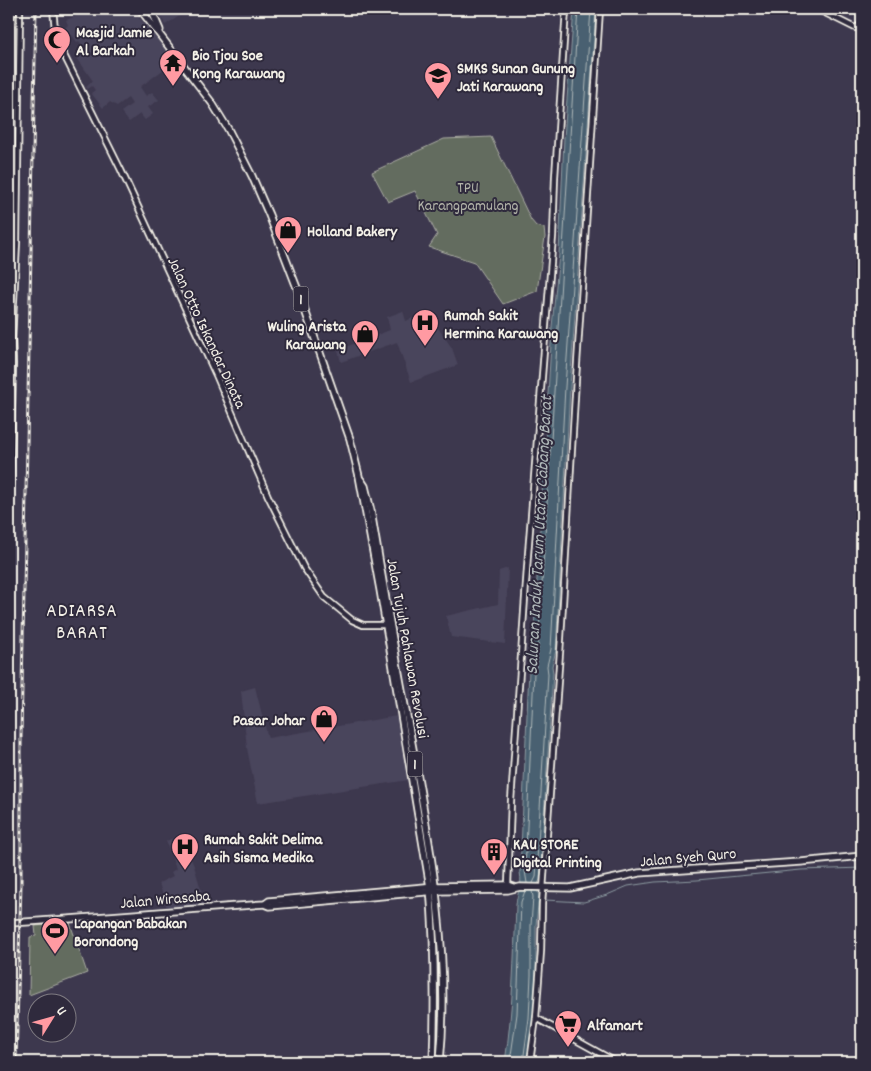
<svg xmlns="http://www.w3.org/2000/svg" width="871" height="1071" viewBox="0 0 871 1071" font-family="Dekko,sans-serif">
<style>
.built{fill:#4a455c}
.green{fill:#636c5f;stroke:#acaea4}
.water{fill:#486171;stroke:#8d9ba1}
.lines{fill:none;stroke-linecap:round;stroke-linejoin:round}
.shore{stroke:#afb7b8;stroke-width:1}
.stream{stroke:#8d9ba1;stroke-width:1}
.minor-casing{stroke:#f4f1e8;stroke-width:8}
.major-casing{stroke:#f4f1e8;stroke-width:9}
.minor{stroke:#2f2a3d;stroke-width:4.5}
.major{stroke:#2f2a3d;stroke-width:5.5}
.rail-casing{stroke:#f4f1e8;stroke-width:3}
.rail{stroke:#2f2a3d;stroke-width:1;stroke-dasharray:4;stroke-linecap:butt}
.labels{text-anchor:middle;stroke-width:4;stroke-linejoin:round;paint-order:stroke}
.shield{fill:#2f2a3d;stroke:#b9b5b5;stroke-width:1}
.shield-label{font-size:15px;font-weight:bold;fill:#f4f1e8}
.poi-label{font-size:16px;font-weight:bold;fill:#f4f1e8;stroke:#2f2a3d;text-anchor:start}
.park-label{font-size:16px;fill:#b3b5aa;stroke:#2f2a3d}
.street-label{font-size:16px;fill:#f4f1e8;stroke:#2f2a3d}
.water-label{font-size:18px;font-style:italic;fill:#afb7b8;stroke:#2f2a3d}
.quarter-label{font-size:19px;letter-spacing:1px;fill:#f4f1e8;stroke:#2f2a3d}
</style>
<rect width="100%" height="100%" fill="#3d384e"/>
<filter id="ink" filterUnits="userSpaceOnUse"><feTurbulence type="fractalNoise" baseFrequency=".02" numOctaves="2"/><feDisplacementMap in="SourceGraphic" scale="10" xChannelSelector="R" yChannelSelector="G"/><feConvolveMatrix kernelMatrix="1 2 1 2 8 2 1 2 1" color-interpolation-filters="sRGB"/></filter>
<g filter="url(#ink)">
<g class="built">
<polygon points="87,9 132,9 175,61 140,87 146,96 152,92 159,100 148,107 153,114 145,120 140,114 129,122 121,112 132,104 128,98 117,106 110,102 103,108 91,93 95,90 92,86 88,89 86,87 93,81 75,55 84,48 79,41 77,42 72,35 66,39 64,36 67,33 64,29 68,25 66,20 79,15"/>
<polygon points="160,9 191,9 165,25 159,12"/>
<polygon points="403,311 406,321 427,312 452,348 458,365 411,382 397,342 341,362 338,350 390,330 387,317"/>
<polygon points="508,568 505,644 451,637 446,616 498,604 499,571"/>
<polygon points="255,687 268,738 397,716 409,780 258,803 247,748 241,691"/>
<polygon points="184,834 188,844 186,846 194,866 206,906 167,908 159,883 173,876 171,872 176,869 166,841"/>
</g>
<g class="green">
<polygon points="491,137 531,220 536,226 544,228 545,237 537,291 503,304 474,262 429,247 437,235 415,191 388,202 372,172 444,139"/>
<polygon points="70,923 87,973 29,995 30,937 36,936 35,926"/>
</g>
<path class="water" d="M574 9H596L570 387 556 650 552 666 553 673 540 880C537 884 536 890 539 895L536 925V975L534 1019 528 1062H505C513 1010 514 958 516 905 517 891 523 888 520 872L529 670 532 663 552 327 559 254 564 138Z"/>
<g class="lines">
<g class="shore">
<polyline points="527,883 525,871 534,672 537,663 578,9"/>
<polyline points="533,883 536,877 548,674 547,666 551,649 565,387 591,9"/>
<polyline points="510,1062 517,1014 521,902 525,891"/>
<polyline points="523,1062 529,1018 531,975 531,925 533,897 532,891"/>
</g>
<polyline class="stream" points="544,900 584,902 607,895 628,886 655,882 697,880 801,870 862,868"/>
<defs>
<g id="minor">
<polyline points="53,9 56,39 121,170 216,375 268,496 304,568 324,597 352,620 363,625 386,625"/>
<polyline points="817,9 855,28 862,24"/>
<polyline points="9,538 13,364 12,340 17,242 20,9"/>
<polyline points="508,886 511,801 528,554 553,236 555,177 566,9"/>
<polyline points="536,1018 616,1062"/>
<polyline points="530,1062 536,1018 541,951 542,904 561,638 576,379 600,9"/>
</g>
<g id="major">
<path d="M140 9 212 103 228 129 252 176 269 215 299 293 350 439 359 476 380 590 430 887C435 945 435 1004 433 1062"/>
<polyline points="151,9 160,30"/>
<path d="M361 480 365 486 371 511C383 583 395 655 409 727 429 838 451 949 440 1062"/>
<polyline points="265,904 270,906 436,891 508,890 520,887 570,888 639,873 801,862 862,856"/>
<path d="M9 923C94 918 179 910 265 904L269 901 436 886 508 885 514 887"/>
</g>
</defs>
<use href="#minor" class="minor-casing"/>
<use href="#major" class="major-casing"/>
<use href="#minor" class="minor"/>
<use href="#major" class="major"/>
<defs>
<polyline id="rail" points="16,1062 21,883 21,735 36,9"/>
</defs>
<use href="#rail" class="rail-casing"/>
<use href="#rail" class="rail"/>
</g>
</g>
<defs>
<symbol id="mosque-pin" viewBox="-11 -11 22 30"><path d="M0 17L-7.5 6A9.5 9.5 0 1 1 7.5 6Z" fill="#ff9aa2" stroke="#2f2a3d"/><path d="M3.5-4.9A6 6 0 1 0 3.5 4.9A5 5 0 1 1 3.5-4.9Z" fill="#111"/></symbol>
<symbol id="temple-pin" viewBox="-11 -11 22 30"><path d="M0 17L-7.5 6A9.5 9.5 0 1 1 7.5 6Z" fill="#ff9aa2" stroke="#2f2a3d"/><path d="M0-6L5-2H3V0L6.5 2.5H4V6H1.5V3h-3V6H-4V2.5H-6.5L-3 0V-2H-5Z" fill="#111"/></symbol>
<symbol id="school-pin" viewBox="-11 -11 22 30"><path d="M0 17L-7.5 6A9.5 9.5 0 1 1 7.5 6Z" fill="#ff9aa2" stroke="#2f2a3d"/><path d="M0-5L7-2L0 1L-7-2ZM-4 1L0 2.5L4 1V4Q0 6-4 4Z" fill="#111"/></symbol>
<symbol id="shop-pin" viewBox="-11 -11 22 30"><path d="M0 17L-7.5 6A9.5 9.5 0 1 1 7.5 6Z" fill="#ff9aa2" stroke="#2f2a3d"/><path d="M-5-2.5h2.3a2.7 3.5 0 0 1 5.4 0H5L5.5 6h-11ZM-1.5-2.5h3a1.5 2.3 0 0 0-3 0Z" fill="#111"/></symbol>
<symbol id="hospital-pin" viewBox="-11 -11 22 30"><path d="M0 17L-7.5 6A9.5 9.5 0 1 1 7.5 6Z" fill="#ff9aa2" stroke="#2f2a3d"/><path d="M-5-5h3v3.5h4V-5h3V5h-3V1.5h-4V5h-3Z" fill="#111"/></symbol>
<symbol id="building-pin" viewBox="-11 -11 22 30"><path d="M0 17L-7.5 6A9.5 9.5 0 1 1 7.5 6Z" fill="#ff9aa2" stroke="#2f2a3d"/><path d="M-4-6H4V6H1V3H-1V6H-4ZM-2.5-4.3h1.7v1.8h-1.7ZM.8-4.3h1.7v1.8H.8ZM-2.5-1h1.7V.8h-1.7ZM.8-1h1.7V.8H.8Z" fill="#111"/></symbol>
<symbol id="stadium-pin" viewBox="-11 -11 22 30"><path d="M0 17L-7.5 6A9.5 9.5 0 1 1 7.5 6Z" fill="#ff9aa2" stroke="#2f2a3d"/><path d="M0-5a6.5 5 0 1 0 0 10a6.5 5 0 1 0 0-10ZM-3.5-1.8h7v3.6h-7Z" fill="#111"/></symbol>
<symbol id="supermarket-pin" viewBox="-11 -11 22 30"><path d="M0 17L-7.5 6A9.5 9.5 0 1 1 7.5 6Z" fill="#ff9aa2" stroke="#2f2a3d"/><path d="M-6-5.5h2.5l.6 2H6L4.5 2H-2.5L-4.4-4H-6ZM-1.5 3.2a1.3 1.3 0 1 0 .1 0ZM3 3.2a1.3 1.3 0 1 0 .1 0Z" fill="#111"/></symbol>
</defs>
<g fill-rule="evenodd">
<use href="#mosque-pin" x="41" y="24" width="32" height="43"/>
<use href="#temple-pin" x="157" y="47" width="32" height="43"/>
<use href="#school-pin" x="422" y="60" width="32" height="43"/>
<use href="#shop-pin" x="272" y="214" width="32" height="43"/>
<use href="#hospital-pin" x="409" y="307" width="32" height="43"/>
<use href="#shop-pin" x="349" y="318" width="32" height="43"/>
<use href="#shop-pin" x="308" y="703" width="32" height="43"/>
<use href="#hospital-pin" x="169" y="831" width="32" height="43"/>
<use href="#building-pin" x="478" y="836" width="32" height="43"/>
<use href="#stadium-pin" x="39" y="915" width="32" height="43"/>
<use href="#supermarket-pin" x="552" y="1008" width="32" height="43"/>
</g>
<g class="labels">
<g class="shield">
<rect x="293.5" y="286.5" width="15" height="25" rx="4"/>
<rect x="407.5" y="751.5" width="15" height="25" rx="4"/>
</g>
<g class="shield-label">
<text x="301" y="304">1</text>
<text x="415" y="769">1</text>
</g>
<g class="poi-label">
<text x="76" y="37">Masjid Jamie<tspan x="76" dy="18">Al Barkah</tspan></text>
<text x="192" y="60">Bio Tjou Soe<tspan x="192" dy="18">Kong Karawang</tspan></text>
<text x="457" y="73">SMKS Sunan Gunung<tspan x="457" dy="18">Jati Karawang</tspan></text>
<text x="307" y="236">Holland Bakery</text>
<text x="444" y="320">Rumah Sakit<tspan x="444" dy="18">Hermina Karawang</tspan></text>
<text x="346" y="331" text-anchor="end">Wuling Arista<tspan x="346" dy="18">Karawang</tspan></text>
<text x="305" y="725" text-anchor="end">Pasar Johar</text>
<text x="204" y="844">Rumah Sakit Delima<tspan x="204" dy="18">Asih Sisma Medika</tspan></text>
<text x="513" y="849">KAU STORE<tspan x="513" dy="18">Digital Printing</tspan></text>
<text x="74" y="928">Lapangan Babakan<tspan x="74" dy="18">Borondong</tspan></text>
<text x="587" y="1030">Alfamart</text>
</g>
<g class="park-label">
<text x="468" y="192">TPU<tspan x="468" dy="18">Karangpamulang</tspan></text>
</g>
<g class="street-label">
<text transform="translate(208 332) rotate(65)" y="6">Jalan Otto Iskandar Dinata</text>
<text transform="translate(409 648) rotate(80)" y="6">Jalan Tujuh Pahlawan Revolusi</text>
<text transform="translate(688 856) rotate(-5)" y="6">Jalan Syeh Quro</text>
<text transform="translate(165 898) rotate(-5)" y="6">Jalan Wirasaba</text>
</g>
<g class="water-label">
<text transform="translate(538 535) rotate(-87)" y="6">Saluran Induk Tarum Utara Cabang Barat</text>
</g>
<g class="quarter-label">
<text x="82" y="616">ADIARSA<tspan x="82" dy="22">BARAT</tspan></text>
</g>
</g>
<rect width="871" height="1071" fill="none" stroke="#2f2a3d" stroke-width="30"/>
<rect x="15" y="15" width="841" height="1041" fill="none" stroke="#f4f1e8" stroke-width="2" filter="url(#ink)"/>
<g transform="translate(52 1018) rotate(53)"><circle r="24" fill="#2f2a3d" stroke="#7e7a81"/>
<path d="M0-4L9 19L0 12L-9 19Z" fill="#ff9aa2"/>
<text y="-8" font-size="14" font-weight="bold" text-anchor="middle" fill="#f4f1e8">U</text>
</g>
</svg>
